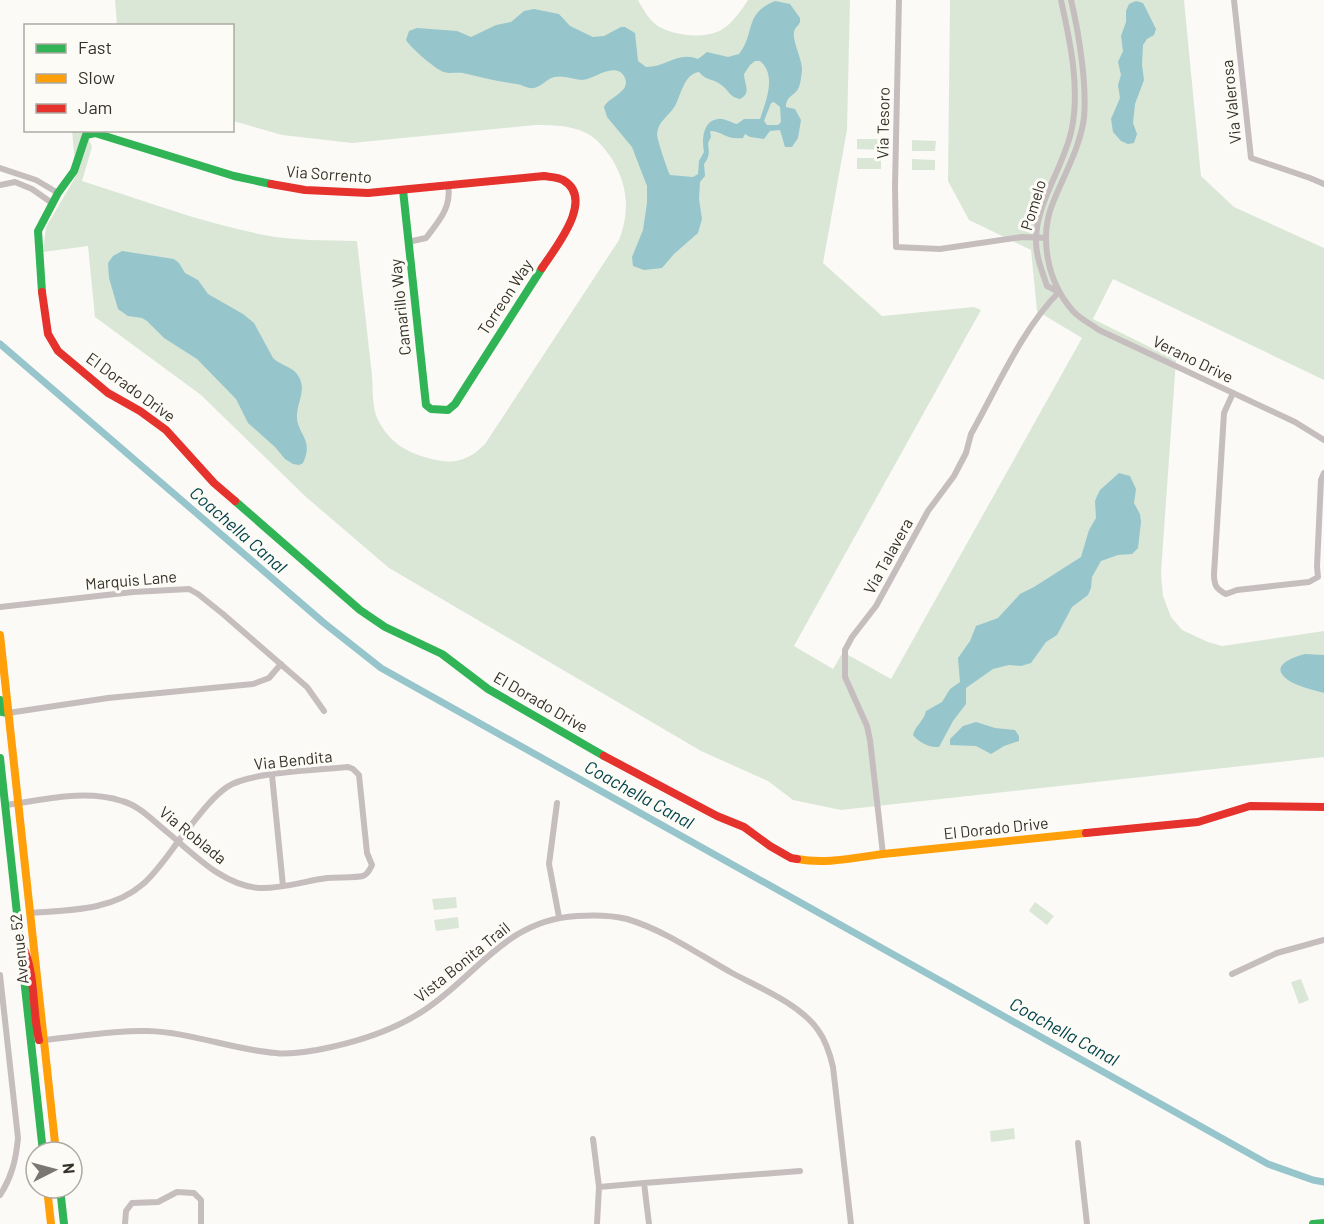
<svg xmlns="http://www.w3.org/2000/svg" width="1324" height="1224" viewBox="0 0 1324 1224" font-family="Barlow,sans-serif">
<style>
.green{fill:#dae7d7}
.water{fill:#96c5cc;fill-rule:evenodd}
.lines{fill:none;stroke-linecap:round;stroke-linejoin:round}
.canal{stroke:#96c5cc;stroke-width:7}
.street{stroke:#c6bebe;stroke-width:6}
.fast{stroke:#30b455;stroke-width:8}
.slow{stroke:#ff9f0a;stroke-width:8}
.jam{stroke:#e5322d;stroke-width:8}
.labels{text-anchor:middle;stroke-width:6;stroke-linejoin:round;paint-order:stroke}
.street-label{font-size:16px;fill:#343127;stroke:#fdfbf6}
.water-label{font-size:18px;font-style:italic;fill:#00424b;stroke:#fdfbf6}
</style>
<rect width="100%" height="100%" fill="#fcfaf7"/>
<g class="green">
<path d="M115 0H638C643 9 649 20 658 26 673 35 698 38 714 33 729 29 740 12 748 0H850L847 130 823 263 882 316 974 307 981 310 794 646 833 669 843 652 891 679 1082 338 1037 311 1031 250 969 220 948 181 950 0H1184L1201 176 1234 207 1324 248V380L1113 279 1093 319 1176 360 1161 573 1163 596 1171 617 1182 630 1208 642 1222 646 1324 631V757L841 810 793 800 768 781 701 751 389 568 306 497 201 395 95 317 88 246 43 252 46 227 76 176 72 130 86 131 92 147 82 181C142 200 203 223 264 235 295 241 326 240 357 241 362 286 367 330 372 375 373 388 372 408 378 420 390 443 407 453 432 459 455 465 469 460 485 444L619 240C630 211 628 186 612 159 605 149 597 138 586 133 570 125 552 125 535 125L352 143 282 135 233 121 232 26 117 25Z"/>
<polygon points="857,139 881,139 881,150 857,149"/>
<polygon points="912,140 936,141 935,151 912,151"/>
<rect x="857" y="158" width="24" height="11"/>
<polygon points="912,159 935,160 935,170 912,170"/>
<polygon points="456,897 457,908 434,910 432,899"/>
<polygon points="1035,902 1054,916 1047,925 1029,911"/>
<polygon points="458,917 459,928 436,931 434,920"/>
<polygon points="1301,979 1309,1000 1299,1004 1291,982"/>
<polygon points="1014,1128 1015,1139 991,1142 990,1131"/>
</g>
<g class="water">
<path d="M775 1 790 4 800 18V22C799 25 796 27 795 29 790 39 803 59 802 71 801 76 801 84 798 89 793 97 786 96 786 107L795 109 801 120 798 138 792 147H785L780 130 770 131 764 139 750 137 745 134 743 138C725 140 723 131 710 131L711 137 708 143C709 152 710 157 704 164L705 176 700 182 699 199 702 219 698 233 674 254 662 268 644 270 633 266 632 257 643 230 647 203V186L632 147 607 117 604 107C608 97 633 92 624 76 614 61 593 80 582 80 572 79 564 75 554 77 547 79 542 86 534 88 528 89 523 85 517 84 498 82 481 77 463 73 457 72 450 74 444 72 436 70 410 47 406 40L409 31 417 28 457 31 471 37 496 25 511 22 524 11 534 9 559 14 570 26 593 37 604 36 621 27H625L635 33 638 61 646 67C667 67 678 51 698 59L707 52 728 57 739 54C756 33 743 14 775 1ZM755 61H760C777 75 766 101 760 119H744L737 124C731 123 725 118 718 119 702 121 702 141 704 152L699 161 698 174 693 177 670 175C667 169 657 139 657 134 658 121 669 116 675 106 681 95 684 74 699 72 708 82 712 78 720 84 729 90 729 97 740 99 752 93 744 84 744 74L750 65ZM774 102 780 107 781 122 778 125H767L764 121 771 103Z"/>
<polygon points="1136,1 1143,3 1156,29 1154,35 1147,39 1143,45 1142,65 1144,80 1135,104 1133,123 1137,134 1134,143 1128,144 1121,141 1113,132 1111,119 1120,98 1118,85 1121,75 1118,62 1123,51 1121,36 1126,22 1126,11 1129,4"/>
<path d="M122 251 174 259 179 263 185 273 198 280 208 294 243 314 254 323 273 358C281 366 293 366 299 377 306 390 298 401 297 414 295 433 315 438 303 463L299 465 293 464 285 459 275 447 248 423 236 399 197 359 164 338 147 321 142 318 128 316 118 309 109 278 108 263 113 256Z"/>
<path d="M1119 473 1130 476 1136 489 1134 503 1140 514 1141 522 1138 548 1132 554 1118 555 1101 561 1092 577 1091 588 1088 595 1072 607 1057 635 1046 642 1031 663 1021 666 1009 665 993 669 966 688V704L953 721 939 747C929 748 919 742 913 735 915 726 924 721 926 711L942 702 950 689 960 682 958 658 970 641 976 626 998 618 1020 594 1034 587 1081 557 1089 530 1096 518 1095 501 1097 496 1100 490Z"/>
<path d="M1305 654 1324 655V693C1313 690 1297 686 1288 680 1268 666 1293 657 1305 654Z"/>
<polygon points="976,722 995,728 1015,730 1019,736 1019,741 1004,746 991,754 976,746 950,745 950,739 963,726"/>
</g>
<g class="lines">
<polyline class="canal" points="0,344 324,623 381,668 1268,1164 1313,1180 1324,1182"/>
<g class="street">
<polyline points="899,0 895,186 896,247 940,249 1022,237 1046,238"/>
<path d="M1071 0C1079 33 1087 85 1084 118 1080 147 1065 173 1054 200 1038 236 1047 282 1073 311 1080 319 1091 324 1099 330L1295 422 1324 440"/>
<polyline points="1234,0 1251,158 1310,178 1324,184"/>
<polyline points="0,168 36,180 58,193"/>
<polyline points="0,185 15,182 32,189 52,203"/>
<path d="M408 242 426 238C439 221 452 207 448 185"/>
<path d="M1059 292 1047 286C1042 271 1035 254 1036 237 1038 199 1065 165 1072 128 1080 86 1070 41 1061 0"/>
<path d="M1233 393 1224 413 1214 574C1214 585 1216 589 1226 594L1237 590 1309 582 1318 577 1317 566 1321 480 1324 473"/>
<polyline points="0,607 133,592 189,589 198,594 223,614 307,687 324,711"/>
<polyline points="8,713 108,698 253,684 269,678 281,664"/>
<polyline points="272,775 283,886"/>
<polyline points="557,803 549,864 559,917"/>
<path d="M5 805C44 800 84 789 122 801 140 806 153 821 167 832 194 854 222 885 259 888 282 889 305 881 327 878 337 877 356 878 363 876 368 874 370 869 372 865L367 853 359 775 353 769 348 767C319 770 248 772 227 787 210 799 197 818 184 834 171 850 159 870 143 884 112 911 69 910 30 913"/>
<path d="M883 854 870 740 867 726 845 677V650L852 637 876 606 928 511 954 476 966 453 971 434C997 388 1022 329 1059 292"/>
<polyline points="1232,974 1277,953 1324,940"/>
<path d="M0 975 18 1138C16 1159 12 1177 0 1195"/>
<path d="M43 1040C77 1037 113 1030 147 1031 191 1032 233 1050 276 1053 289 1055 304 1052 317 1050 354 1043 391 1032 423 1011 477 976 505 920 577 916 594 915 611 915 627 919 664 930 698 954 732 973 758 987 800 1004 818 1030 826 1041 830 1054 833 1067L851 1224"/>
<polyline points="593,1139 599,1187"/>
<polyline points="1078,1143 1087,1224"/>
<polyline points="125,1224 126,1211 132,1203 158,1202 177,1192 194,1193 201,1200 201,1224"/>
<polyline points="597,1224 599,1187 644,1183"/>
<polyline points="649,1224 644,1183 800,1171"/>
</g>
<g class="fast">
<polyline points="403,190 426,405 431,409 448,410 455,404 542,268"/>
<polyline points="42,292 38,231 58,193 74,171 86,135 95,133 234,176 271,184"/>
<polyline points="235,501 360,610 385,627 442,654 488,689 604,756"/>
<polyline points="0,700 2,712 8,713"/>
<polyline points="0,758 43,1152"/>
<polyline points="60,1188 64,1224"/>
<polyline points="1313,1224 1324,1223"/>
</g>
<g class="slow">
<polyline points="0,635 56,1152"/>
<path d="M797 859C829 865 860 856 893 853 957 846 1022 840 1086 833"/>
<polyline points="47,1188 51,1224"/>
</g>
<g class="jam">
<path d="M271 184 305 190 368 193 544 176C550 177 558 177 563 180 596 199 555 248 542 268"/>
<polyline points="42,292 48,334 58,351 108,393 140,411 166,430 214,483 235,501"/>
<polyline points="604,756 717,816 744,827 770,846 791,858 797,859"/>
<polyline points="1086,833 1198,822 1250,806 1324,807"/>
<path d="M23 947C36 975 32 1010 39 1040"/>
</g>
</g>
<g class="labels">
<g class="street-label">
<text transform="translate(1231 102) rotate(-96)" y="6">Via Valerosa</text>
<text transform="translate(883 123) rotate(-89)" y="6">Via Tesoro</text>
<text transform="translate(329 174) rotate(4)" y="6">Via Sorrento</text>
<text transform="translate(1033 205) rotate(-73)" y="6">Pomelo</text>
<text transform="translate(505 297) rotate(-57)" y="6">Torreon Way</text>
<text transform="translate(400 307) rotate(-96)" y="6">Camarillo Way</text>
<text transform="translate(1193 359) rotate(26)" y="6">Verano Drive</text>
<text transform="translate(131 387) rotate(36)" y="6">El Dorado Drive</text>
<text transform="translate(888 556) rotate(-61)" y="6">Via Talavera</text>
<text transform="translate(131 580) rotate(-5)" y="6">Marquis Lane</text>
<text transform="translate(541 702) rotate(30)" y="6">El Dorado Drive</text>
<text transform="translate(293 760) rotate(-6)" y="6">Via Bendita</text>
<text transform="translate(996 828) rotate(-6)" y="6">El Dorado Drive</text>
<text transform="translate(193 835) rotate(39)" y="6">Via Roblada</text>
<text transform="translate(19 949) rotate(-96)" y="6">Avenue 52</text>
<text transform="translate(462 962) rotate(-39)" y="6">Vista Bonita Trail</text>
</g>
<g class="water-label">
<text transform="translate(238 530) rotate(41)" y="6">Coachella Canal</text>
<text transform="translate(639 795) rotate(29)" y="6">Coachella Canal</text>
<text transform="translate(1064 1032) rotate(29)" y="6">Coachella Canal</text>
</g>
</g>
<rect x="24" y="24" width="210" height="108" fill="#fdfbf6" stroke="#adaaa3" stroke-width="1.5"/>
<rect x="36" y="44" width="30" height="9" fill="#30b455" stroke="#adaaa3" stroke-width="1.5"/>
<text x="78" y="54" font-size="18" fill="#343127">Fast</text>
<rect x="36" y="74" width="30" height="9" fill="#ff9f0a" stroke="#adaaa3" stroke-width="1.5"/>
<text x="78" y="84" font-size="18" fill="#343127">Slow</text>
<rect x="36" y="104" width="30" height="9" fill="#e5322d" stroke="#adaaa3" stroke-width="1.5"/>
<text x="78" y="114" font-size="18" fill="#343127">Jam</text>
<g transform="translate(54 1170) rotate(84)"><circle r="28" fill="#fdfbf6" stroke="#adaaa3" stroke-width="1.5"/>
<path d="M0-4.5L10 22L0 15L-10 22Z" fill="#7a7770"/>
<text y="-9" font-size="16" font-weight="bold" text-anchor="middle" fill="#343127">N</text>
</g>
</svg>
